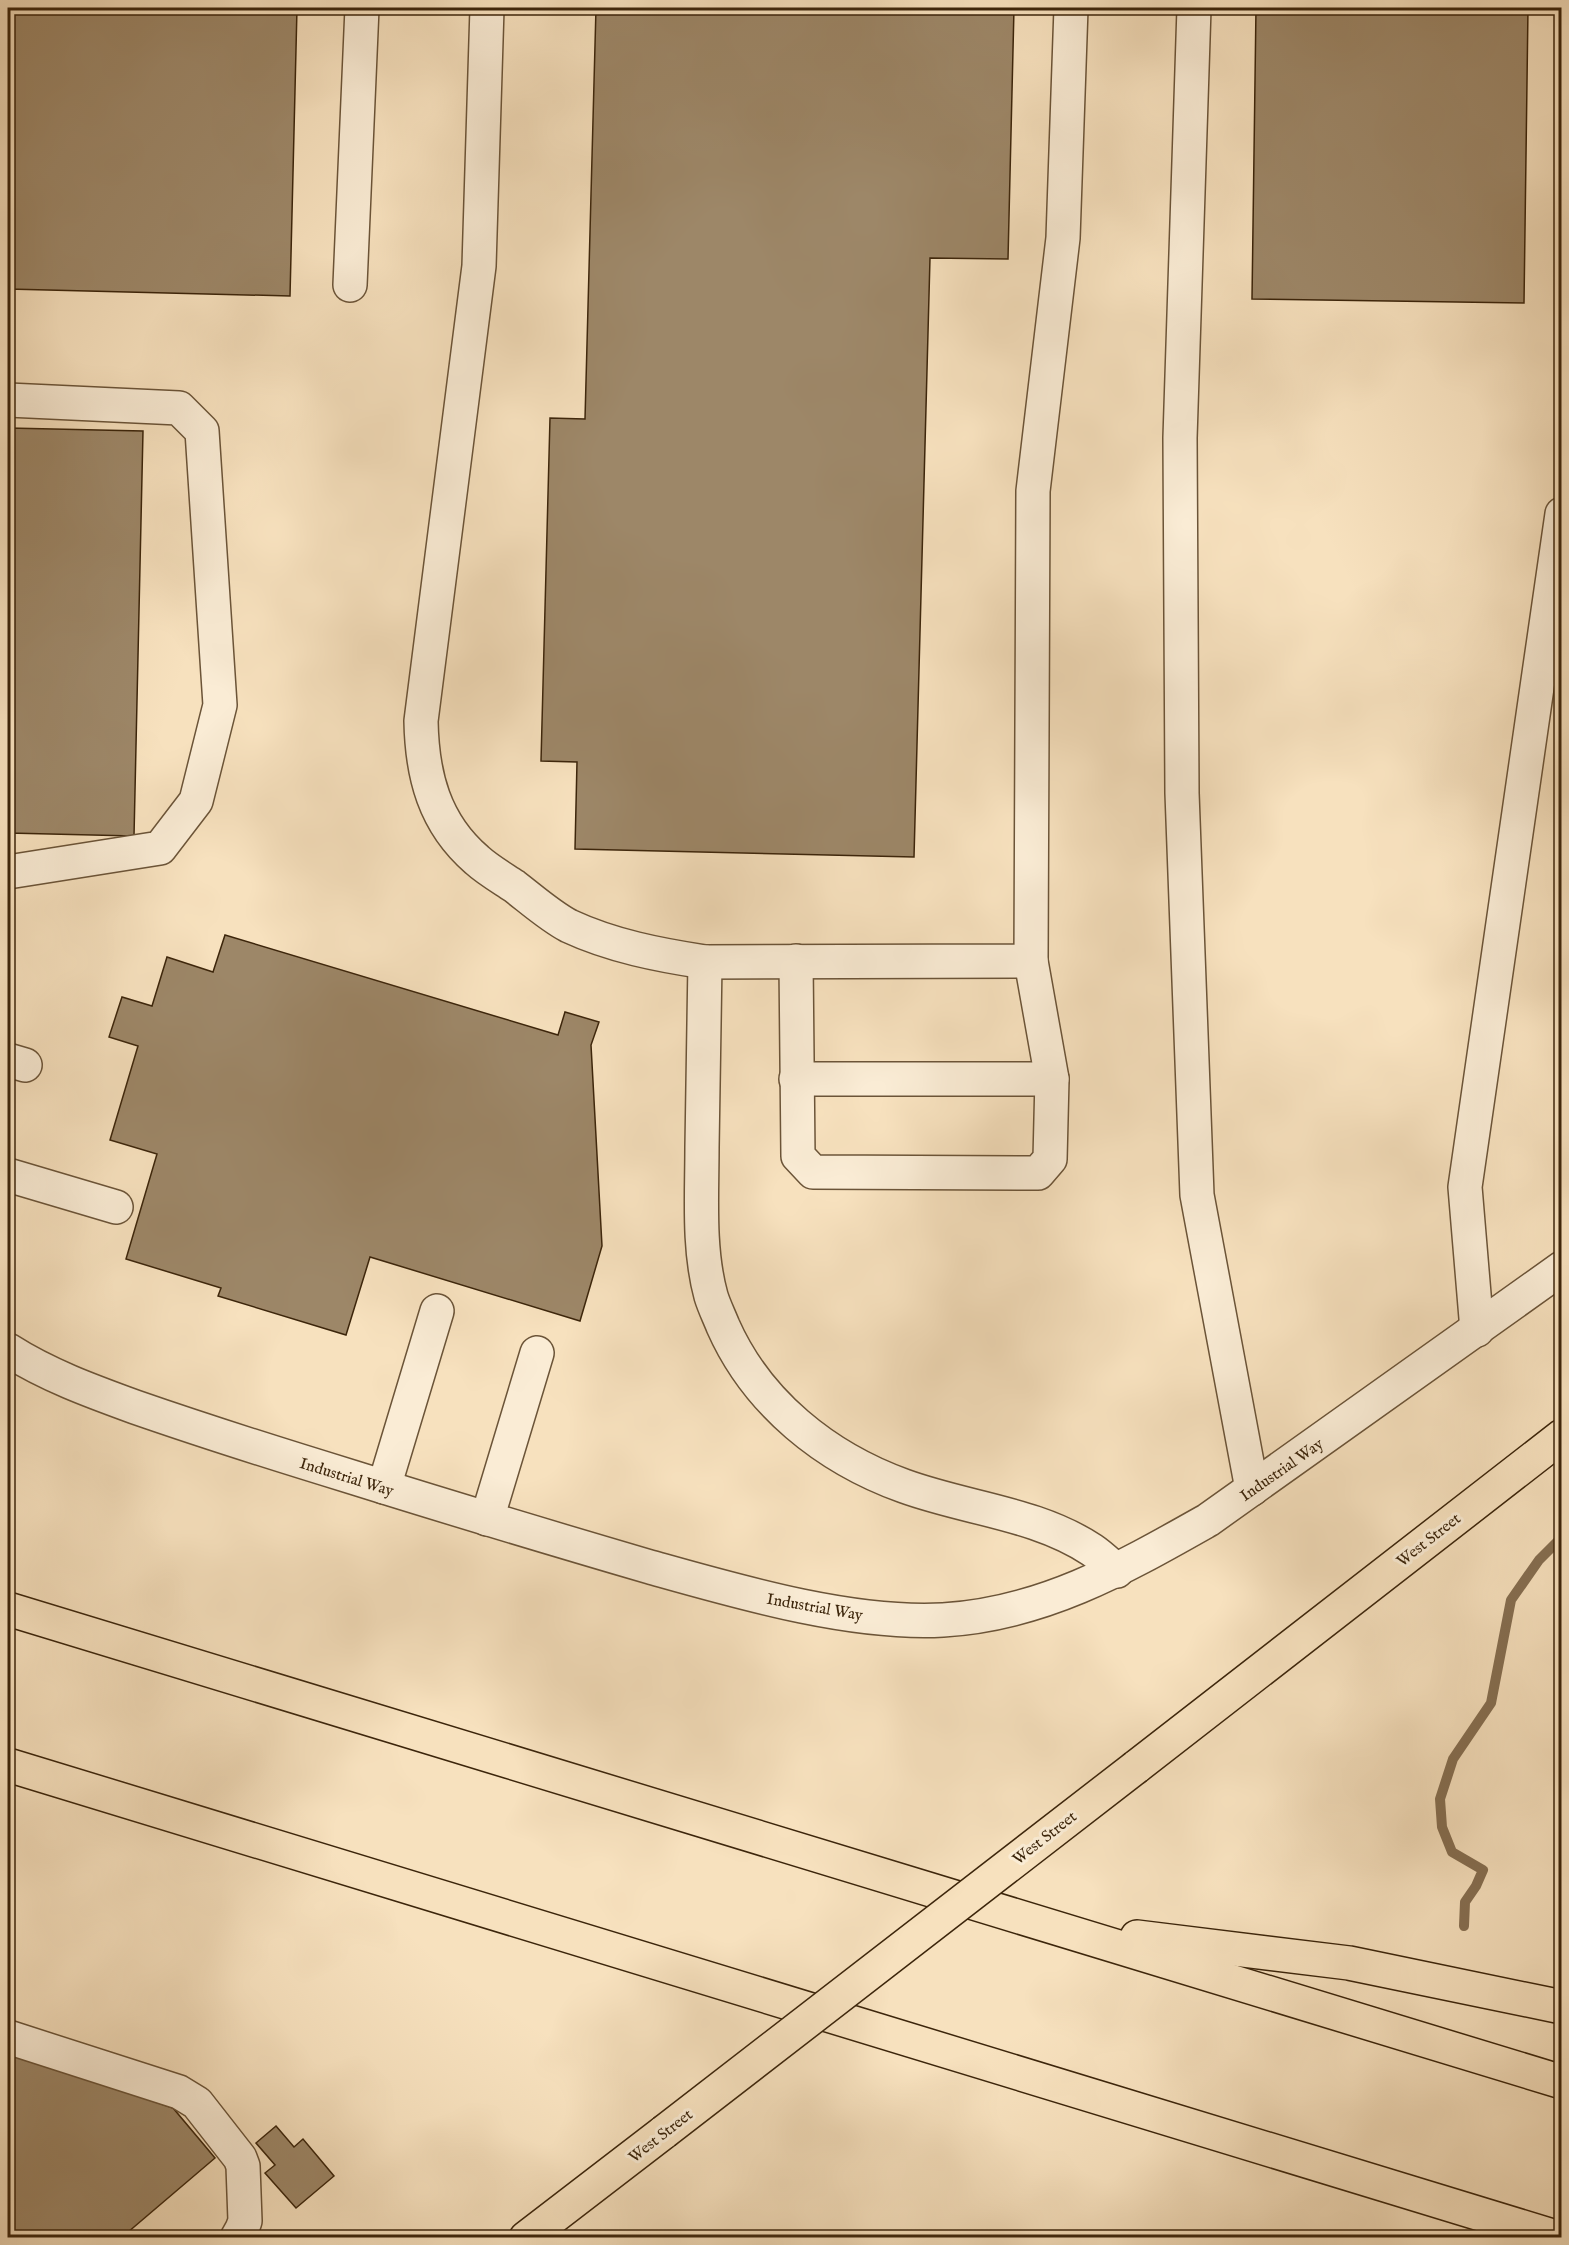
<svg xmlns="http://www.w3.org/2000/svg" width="1569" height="2245" viewBox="0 0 1569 2245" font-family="'IM FELL English',serif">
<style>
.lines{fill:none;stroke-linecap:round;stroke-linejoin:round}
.stream{stroke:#866f52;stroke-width:10}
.building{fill:#9d8768;stroke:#3c250b;stroke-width:1.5}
.minor-casing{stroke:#6b5438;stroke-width:36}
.major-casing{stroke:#3c250b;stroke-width:36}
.highway-casing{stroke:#3c250b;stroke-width:36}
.minor{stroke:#faecd5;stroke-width:33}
.major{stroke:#f7e1be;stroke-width:33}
.highway{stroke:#f7e1be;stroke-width:33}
.major-bridge-casing{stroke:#3c250b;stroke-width:36;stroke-linecap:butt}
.major-bridge{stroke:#f7e1be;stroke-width:33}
.labels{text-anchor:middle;stroke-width:6;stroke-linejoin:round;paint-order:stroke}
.street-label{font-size:16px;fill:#3c250b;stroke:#faecd5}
</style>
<rect width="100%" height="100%" fill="#f7e1be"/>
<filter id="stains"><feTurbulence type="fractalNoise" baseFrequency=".00333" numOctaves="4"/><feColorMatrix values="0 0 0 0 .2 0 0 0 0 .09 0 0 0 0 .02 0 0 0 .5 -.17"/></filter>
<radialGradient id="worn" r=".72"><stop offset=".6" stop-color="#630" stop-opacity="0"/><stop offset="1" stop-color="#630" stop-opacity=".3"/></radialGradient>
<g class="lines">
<polyline class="stream" points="1464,1926 1465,1902 1476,1886 1483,1870 1452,1852 1442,1827 1440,1799 1453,1759 1491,1703 1511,1600 1539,1560 1562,1537"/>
</g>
<g class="building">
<polygon points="8,8 297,8 290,296 8,289"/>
<polygon points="596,8 1014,8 1008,259 930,258 914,857 575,849 577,762 541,761 550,418 585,419"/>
<polygon points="1256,8 1528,8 1524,303 1252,299"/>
<polygon points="8,428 143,431 134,836 8,833"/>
<polygon points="225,935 558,1035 565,1012 599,1022 591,1045 602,1246 580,1321 370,1257 346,1335 218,1296 221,1288 126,1259 157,1154 110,1140 138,1046 109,1037 122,997 152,1006 167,957 213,972"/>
<polygon points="8,2051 173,2108 215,2158 121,2238 8,2238"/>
<polygon points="276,2126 294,2147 303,2139 334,2176 296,2208 265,2173 275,2165 256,2143"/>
</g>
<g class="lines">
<defs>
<g id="minor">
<path d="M487 8 479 266 421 721C422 775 434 823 477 860 488 870 502 878 514 886 531 899 550 916 569 926 612 946 659 955 705 962L1031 961 1033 491 1063 238 1071 8"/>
<polyline points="1194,8 1180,438 1182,793 1197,1195 1252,1489"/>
<polyline points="350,285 362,8"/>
<polyline points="8,400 179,408 202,431 220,705 196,801 160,848 8,872"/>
<polyline points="796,961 798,1156 813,1172 1038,1173 1050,1159 1052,1079 1031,961"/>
<path d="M705 962C704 1024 703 1085 702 1147 702 1196 698 1249 711 1296 714 1306 719 1316 723 1326 757 1403 826 1458 904 1486 967 1509 1036 1513 1092 1550 1101 1556 1109 1564 1117 1571"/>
<polyline points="8,1060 25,1065"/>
<polyline points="796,1079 1052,1079"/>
<polyline points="8,1175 116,1207"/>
<polyline points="1477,1330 1465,1187 1562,514"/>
<path d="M8 1350C47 1375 91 1391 135 1407 207 1432 280 1455 352 1477 451 1508 551 1538 650 1567 739 1592 851 1625 943 1620 1043 1614 1123 1568 1208 1520L1562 1268"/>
<polyline points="384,1487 437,1311"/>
<polyline points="487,1519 537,1353"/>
<polyline points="8,2037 179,2092 197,2103 240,2158 243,2166 245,2221 242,2229 237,2238"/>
</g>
<g id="major">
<polyline points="1136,1767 1562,1436"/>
<polyline points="526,2238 664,2132"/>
</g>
<g id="highway">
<polyline points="8,1609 1562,2082"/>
<polyline points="8,1765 1559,2238"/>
<polyline points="1137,1937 1349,1963 1562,2007"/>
</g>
</defs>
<use href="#minor" class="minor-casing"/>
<use href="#major" class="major-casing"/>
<use href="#highway" class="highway-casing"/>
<use href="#minor" class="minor"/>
<use href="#major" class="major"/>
<use href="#highway" class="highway"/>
<defs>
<polyline id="major-bridge" points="664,2132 1136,1767"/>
</defs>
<use href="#major-bridge" class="major-bridge-casing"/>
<use href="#major-bridge" class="major-bridge"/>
</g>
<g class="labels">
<g class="street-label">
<text transform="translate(1281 1469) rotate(-35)" y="6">Industrial Way</text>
<text transform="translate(347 1476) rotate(17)" y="6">Industrial Way</text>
<text transform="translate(1428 1539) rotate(-38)" y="6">West Street</text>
<text transform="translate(815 1606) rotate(10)" y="6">Industrial Way</text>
<text transform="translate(1044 1837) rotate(-38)" y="6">West Street</text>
<text transform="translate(660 2135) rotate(-38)" y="6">West Street</text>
</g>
</g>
<rect width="1569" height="2245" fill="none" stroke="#f7e1be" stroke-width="30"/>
<rect x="9" y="9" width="1551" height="2227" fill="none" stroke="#3c250b" stroke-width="3"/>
<rect x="15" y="15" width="1539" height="2215" fill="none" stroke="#3c250b" stroke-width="1.5"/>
<rect width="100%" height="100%" filter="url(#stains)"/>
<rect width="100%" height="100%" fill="url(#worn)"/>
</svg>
